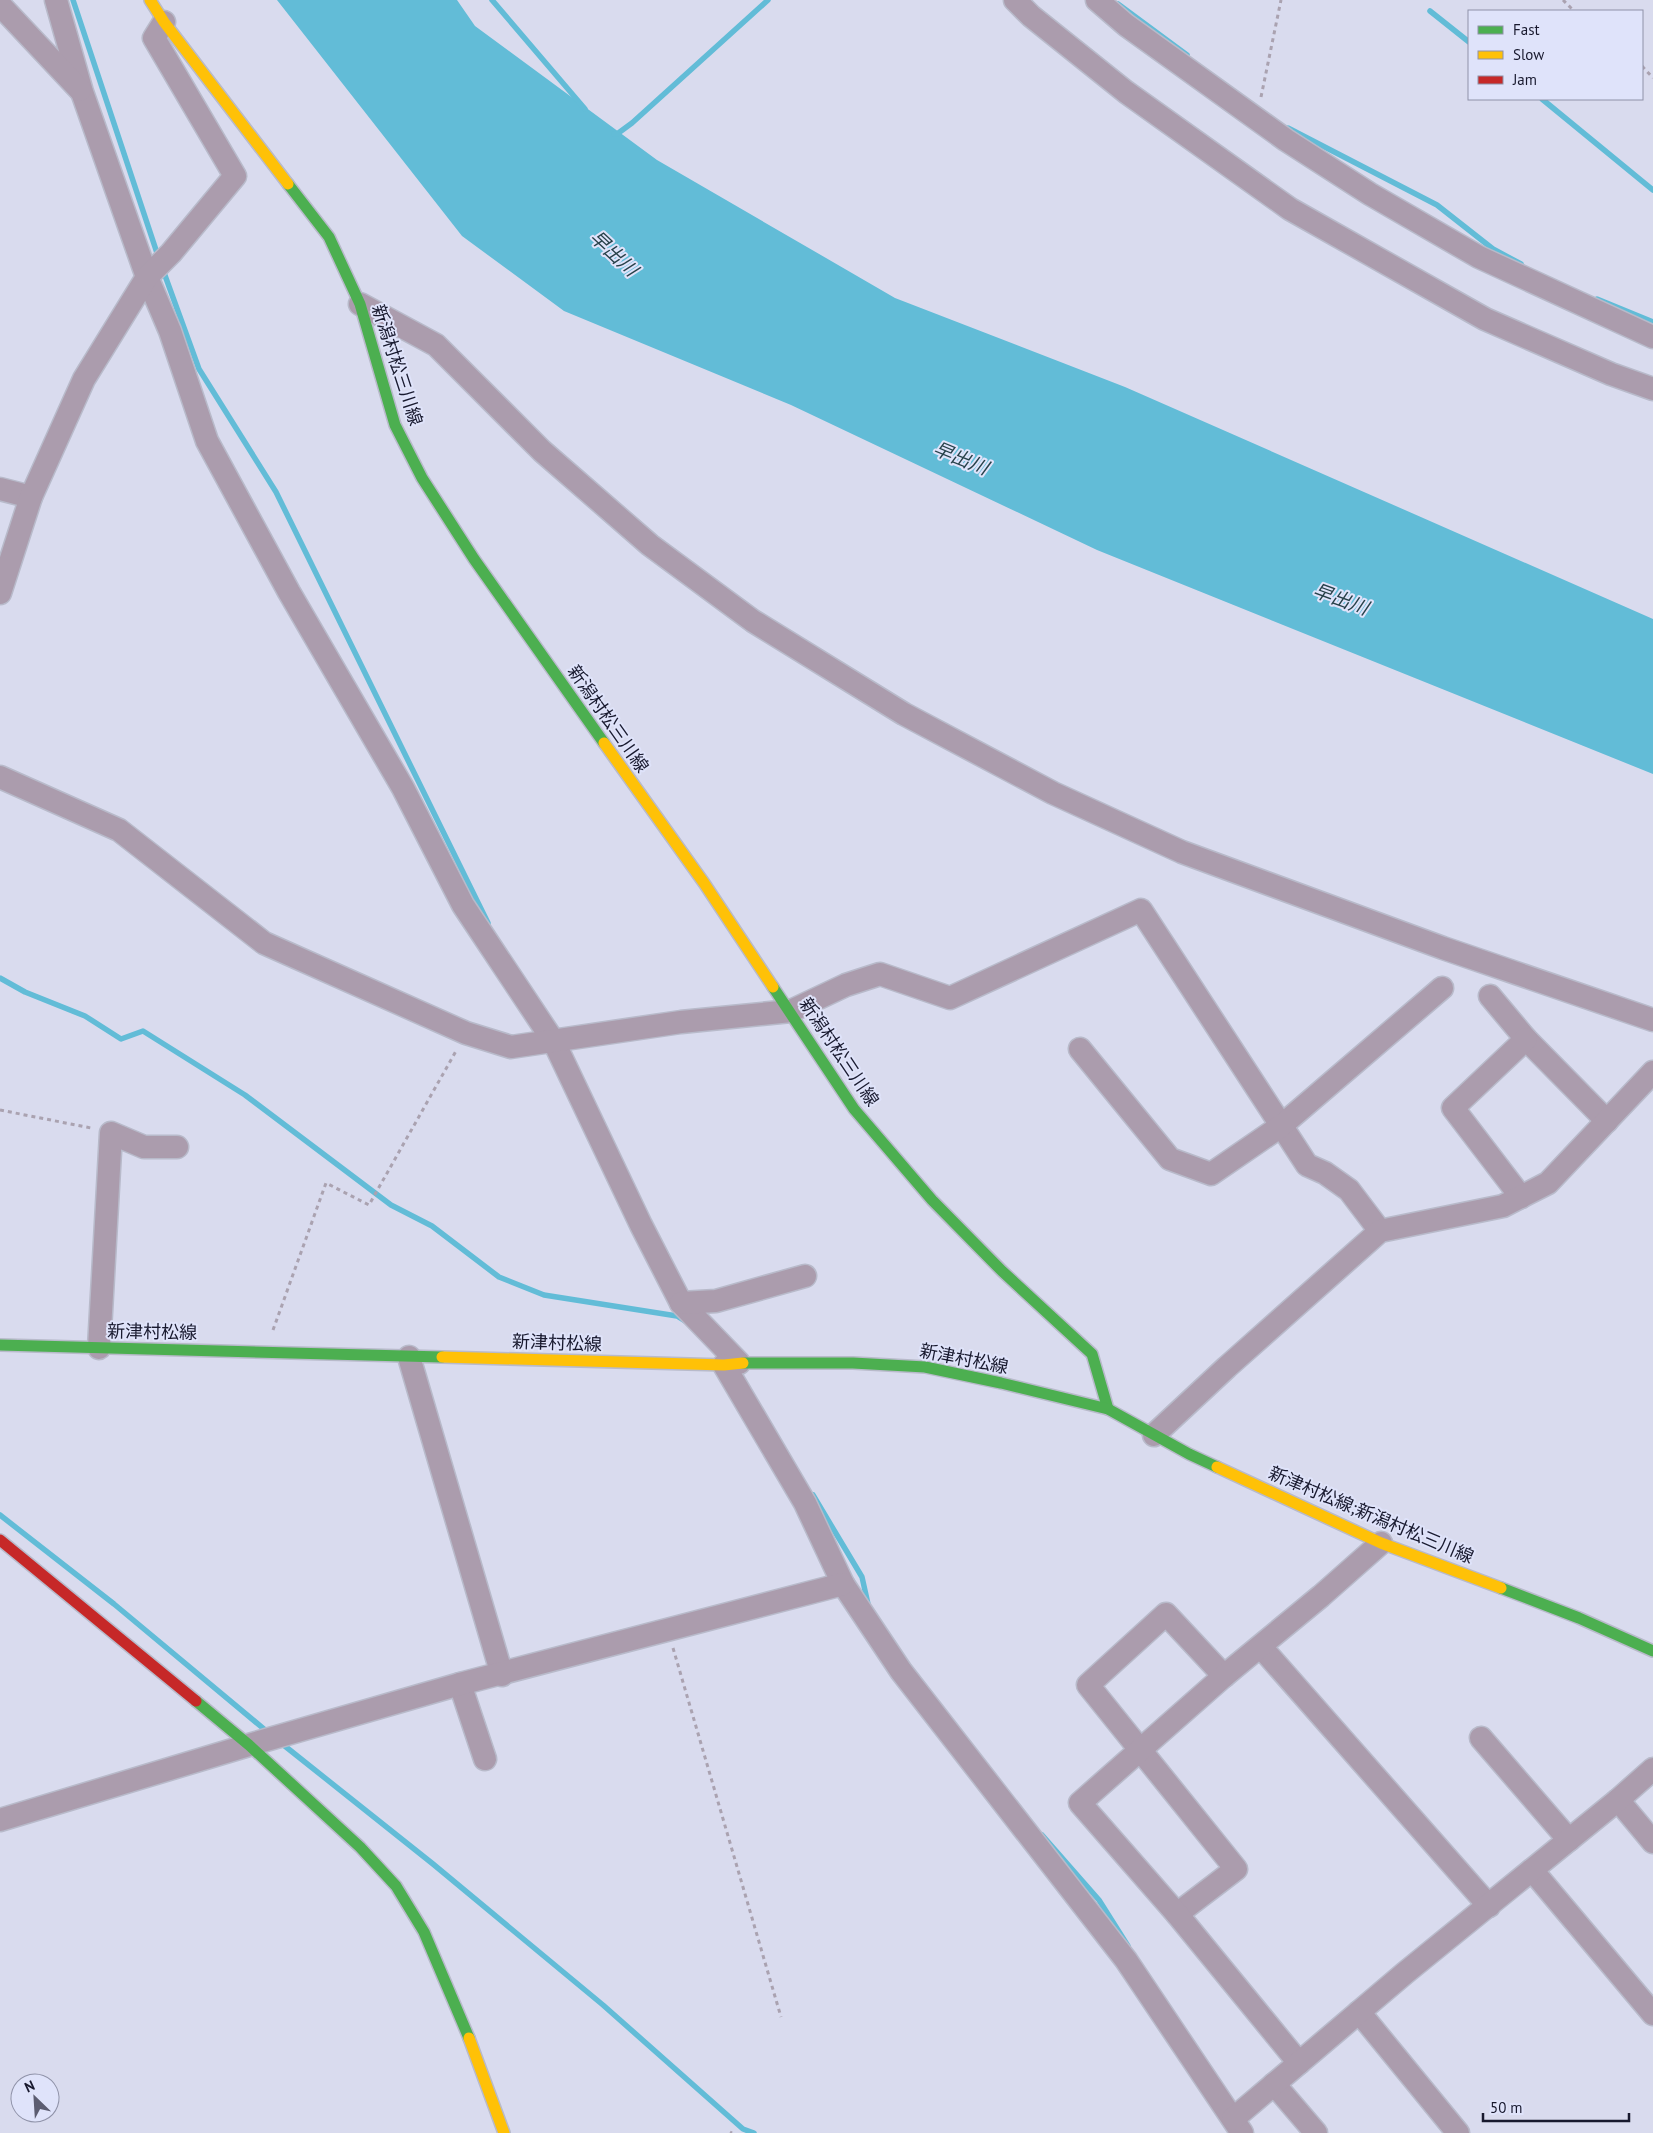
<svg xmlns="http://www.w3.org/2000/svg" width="1653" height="2133" viewBox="0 0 1653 2133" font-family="'PT Sans','Noto Sans JP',sans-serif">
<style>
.water{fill:#62bcd7}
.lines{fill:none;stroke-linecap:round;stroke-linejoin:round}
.stream{stroke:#62bcd7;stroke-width:5.5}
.street-casing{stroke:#b8baca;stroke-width:25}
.fast-casing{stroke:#b8baca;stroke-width:14}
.slow-casing{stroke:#b8baca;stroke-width:14}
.jam-casing{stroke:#b8baca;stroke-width:14}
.path{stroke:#aaa2b0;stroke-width:3;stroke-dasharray:4 4;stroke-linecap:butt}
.street{stroke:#ab9cad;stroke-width:22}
.fast{stroke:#4caf50;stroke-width:11}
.slow{stroke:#ffc107;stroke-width:11}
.jam{stroke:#c62828;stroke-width:11}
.labels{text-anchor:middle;stroke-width:4;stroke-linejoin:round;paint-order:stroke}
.street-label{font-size:18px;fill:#18192e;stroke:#dfe3fa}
.water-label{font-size:19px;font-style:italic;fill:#274149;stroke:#dfe3fa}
</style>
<rect width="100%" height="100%" fill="#d9dbee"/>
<polygon class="water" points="277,0 457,0 475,26 657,160 895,298 1125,387 1653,619 1653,774 1097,550 791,405 564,311 462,236"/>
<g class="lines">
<g class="stream">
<polyline points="73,0 159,259"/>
<polyline points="492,0 585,109"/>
<polyline points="1118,4 1187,55"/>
<polyline points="1430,11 1469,42"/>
<polyline points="1542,99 1653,190"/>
<polyline points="1288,128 1437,205 1493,249 1521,264"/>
<polyline points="614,134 617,134 632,123 768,0"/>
<polyline points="163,270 199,369 276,492 488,923"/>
<polyline points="1597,299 1653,322"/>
<polyline points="0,978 25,992 85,1016 121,1039 143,1031 245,1095 391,1205 432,1226 499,1277 544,1295 677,1316 685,1321"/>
<polyline points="813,1495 862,1577 868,1604"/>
<polyline points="0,1515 114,1604 270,1734"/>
<polyline points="281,1743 433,1864 603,2005 743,2129 754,2133"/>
<polyline points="1042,1835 1099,1900 1128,1946"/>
</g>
<defs>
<g id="street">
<polyline points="56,0 82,92 147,277 170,331 207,441 289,592 403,788 463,905 554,1042 641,1225 681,1303 739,1363"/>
<polyline points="1015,0 1031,16 1126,92 1290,209 1485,319 1611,374 1653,389"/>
<polyline points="1097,0 1126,25 1286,140 1370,194 1479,257 1653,337"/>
<polyline points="0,5 80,90"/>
<polyline points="360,304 436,345 542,451 650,545 753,621 904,714 1053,793 1182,852 1443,948 1653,1020"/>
<polyline points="0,489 31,497"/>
<polyline points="0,593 31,497 84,379 147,277 171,253 235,176 154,38 164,22"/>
<polyline points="0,777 119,830 264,943 466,1033 511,1047 681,1022 791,1011 846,985 880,974 950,998 1141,910 1307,1165 1325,1173 1349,1190 1380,1231"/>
<polyline points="1490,996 1526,1039 1607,1121"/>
<polyline points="1080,1049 1170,1159 1211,1174 1281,1126 1442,988"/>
<polyline points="1521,1197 1453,1108 1526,1039"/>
<polyline points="681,1303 716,1301 805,1276"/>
<polyline points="99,1348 111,1133 144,1147 177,1147"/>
<polyline points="409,1357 502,1675"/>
<polyline points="724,1365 805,1503 843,1584 901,1671 1126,1960 1242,2133"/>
<polyline points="1154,1435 1227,1367 1380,1231 1503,1206 1548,1183 1653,1072"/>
<polyline points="1261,1647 1489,1906"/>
<polyline points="460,1684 485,1759"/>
<polyline points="1481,1738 1569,1840"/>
<polyline points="1618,1800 1653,1842"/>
<polyline points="0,1820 249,1745 460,1684 843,1584"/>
<polyline points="1532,1870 1653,2014"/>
<polyline points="1177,1914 1236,1869 1088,1685 1166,1614 1224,1676"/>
<polyline points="1359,2012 1458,2133"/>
<polyline points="1299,2063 1177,1914 1080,1803 1224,1676 1321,1596 1381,1543"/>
<polyline points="1274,2084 1316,2133"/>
<polyline points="1233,2119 1405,1973 1618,1800 1653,1769"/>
</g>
<g id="fast">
<polyline points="288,184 329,237 360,304 395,425 422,478 474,559 604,743"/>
<polyline points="773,987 854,1109 932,1200 1002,1271 1092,1354 1108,1409"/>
<polyline points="0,1345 442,1357"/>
<polyline points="743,1363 853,1363 925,1367 1001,1383 1108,1409 1189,1454 1217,1467"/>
<polyline points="1501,1588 1579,1618 1653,1651"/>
<polyline points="196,1701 249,1745 360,1847 396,1886 424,1932 469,2038"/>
</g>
<g id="slow">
<polyline points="150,0 164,22 288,184"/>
<polyline points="604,743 704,883 773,987"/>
<polyline points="442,1357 724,1365 743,1363"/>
<polyline points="1217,1467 1381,1543 1501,1588"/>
<polyline points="469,2038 504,2133"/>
</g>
<polyline id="jam" points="0,1540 196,1701"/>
</defs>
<use href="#street" class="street-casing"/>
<use href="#fast" class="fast-casing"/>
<use href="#slow" class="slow-casing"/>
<use href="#jam" class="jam-casing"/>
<g class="path">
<polyline points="1563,0 1574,11"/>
<polyline points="1642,66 1653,78"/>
<polyline points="1261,97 1281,0"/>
<polyline points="0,1110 91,1128"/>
<polyline points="273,1330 326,1183 369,1205 456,1051"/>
<polyline points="673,1648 781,2017"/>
<polyline points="730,2132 732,2133"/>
</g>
<use href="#street" class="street"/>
<use href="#fast" class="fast"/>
<use href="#slow" class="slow"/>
<use href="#jam" class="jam"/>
</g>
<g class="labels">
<g class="street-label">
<text transform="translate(397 365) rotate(72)" y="6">新潟村松三川線</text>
<text transform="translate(608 719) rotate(55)" y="6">新潟村松三川線</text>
<text transform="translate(839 1052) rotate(56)" y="6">新潟村松三川線</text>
<text transform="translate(152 1332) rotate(1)" y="6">新津村松線</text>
<text transform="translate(557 1343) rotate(2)" y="6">新津村松線</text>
<text transform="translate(964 1359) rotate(11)" y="6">新津村松線</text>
<text transform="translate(1371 1515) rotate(23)" y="6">新津村松線;新潟村松三川線</text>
</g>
<g class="water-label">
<text transform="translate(614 253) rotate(43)" y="7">早出川</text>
<text transform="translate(961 458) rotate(22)" y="7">早出川</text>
<text transform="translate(1341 599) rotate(20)" y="7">早出川</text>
</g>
</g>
<rect x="1468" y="10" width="175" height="90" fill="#dfe3fa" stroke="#8f92a8"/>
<rect x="1478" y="26" width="25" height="8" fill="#4caf50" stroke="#8f92a8"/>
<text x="1513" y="35" font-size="15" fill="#18192e">Fast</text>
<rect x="1478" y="51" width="25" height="8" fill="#ffc107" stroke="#8f92a8"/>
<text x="1513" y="60" font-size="15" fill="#18192e">Slow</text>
<rect x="1478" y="76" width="25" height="8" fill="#c62828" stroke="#8f92a8"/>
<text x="1513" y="85" font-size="15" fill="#18192e">Jam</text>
<g transform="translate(35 2098) rotate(335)"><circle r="24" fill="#dfe3fa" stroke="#8f92a8"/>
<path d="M0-4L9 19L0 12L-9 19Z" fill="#5c5d71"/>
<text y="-8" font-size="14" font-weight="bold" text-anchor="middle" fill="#18192e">N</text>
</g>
<path d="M1483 2113v8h146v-8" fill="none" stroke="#18192e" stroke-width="2.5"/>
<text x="1490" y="2113" font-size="15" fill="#18192e" stroke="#dfe3fa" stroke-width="4" paint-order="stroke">50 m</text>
</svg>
